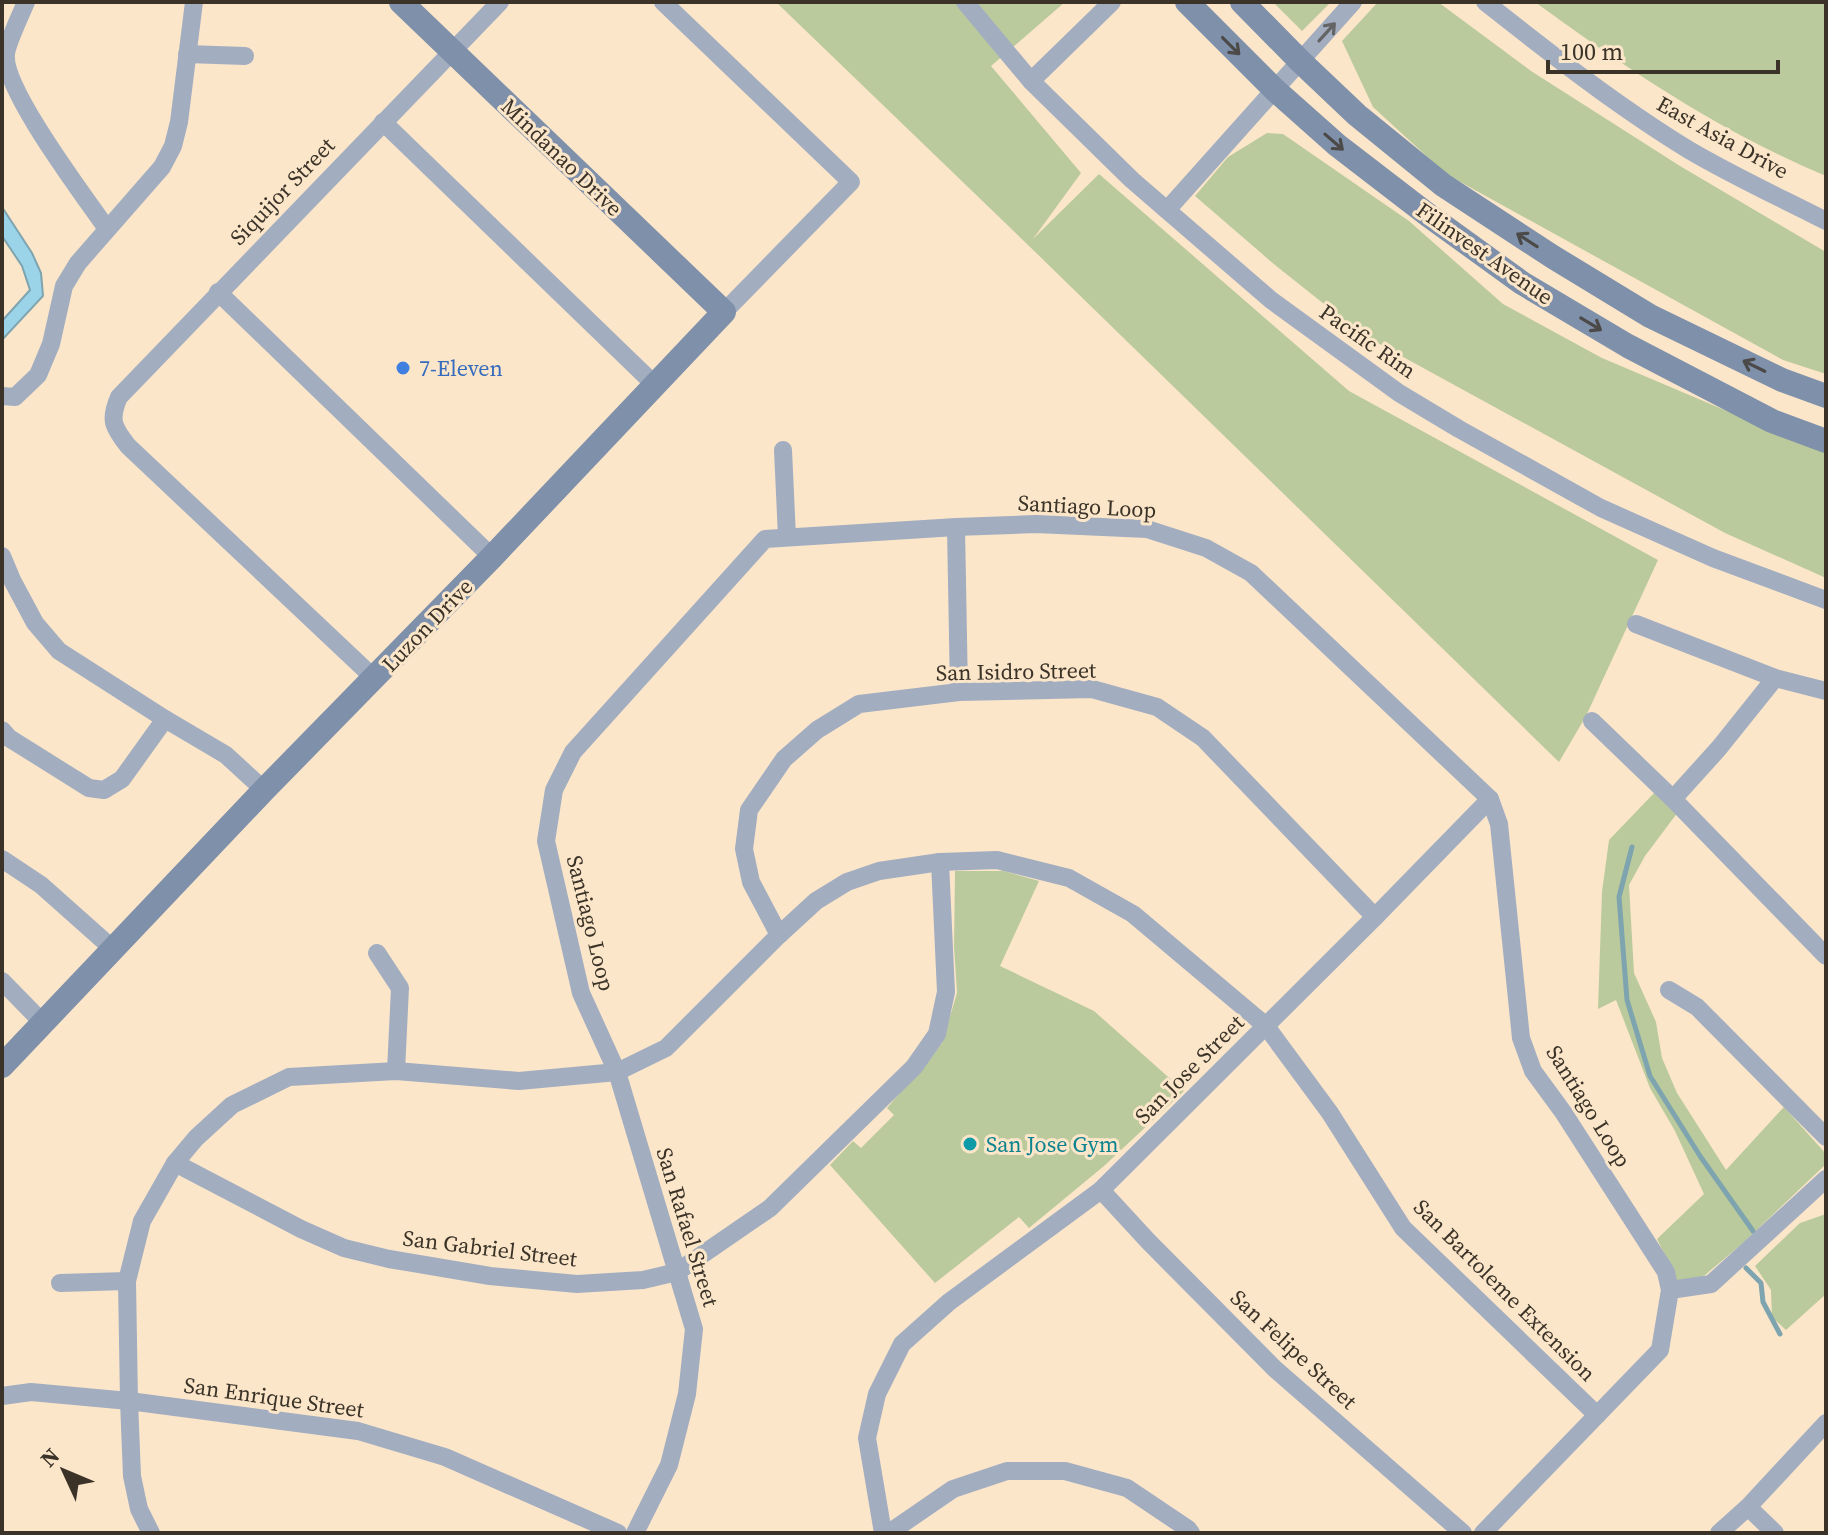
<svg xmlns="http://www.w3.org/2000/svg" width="1828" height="1535" viewBox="0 0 1828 1535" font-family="'Source Serif 4',serif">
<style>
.green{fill:#baca9c}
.water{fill:#9bd4e9;stroke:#7ea4af;stroke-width:2}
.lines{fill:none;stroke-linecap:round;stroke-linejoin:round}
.stream{stroke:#7ea4af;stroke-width:5}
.street{stroke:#a2adc0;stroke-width:18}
.secondary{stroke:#7f90aa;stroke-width:24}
.oneway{stroke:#646465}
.oneway2{stroke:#4c4a48}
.shop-dot{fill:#3f7fe0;stroke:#fbe6ca;stroke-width:3}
.culture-dot{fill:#0f9aa8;stroke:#fbe6ca;stroke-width:3}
.labels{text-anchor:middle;stroke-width:6;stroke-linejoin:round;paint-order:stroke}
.street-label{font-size:22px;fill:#3b3328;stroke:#fbe6ca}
.shop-label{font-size:22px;fill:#366cbe;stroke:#fbe6ca;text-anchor:start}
.culture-label{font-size:22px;fill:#0d838f;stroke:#fbe6ca;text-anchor:start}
</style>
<rect width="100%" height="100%" fill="#fbe6ca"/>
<g class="green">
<polygon points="776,2 1065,2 991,66 1081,173 1033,239 1099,174 1349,391 1658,560 1586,716 1559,762 1028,245"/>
<polygon points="1273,2 1331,2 1302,31"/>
<polygon points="1378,2 1438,2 1531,71 1680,166 1826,252 1826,374 1783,360 1446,174 1373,107 1342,41"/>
<path d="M1535 2H1826V176C1719 131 1628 70 1535 2Z"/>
<polygon points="1267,133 1283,134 1409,221 1503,304 1602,358 1826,453 1826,578 1725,533 1363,335 1275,265 1195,196 1228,157"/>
<polygon points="1656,791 1678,812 1645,856 1629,885 1634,973 1656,1022 1662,1058 1677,1093 1726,1170 1784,1107 1826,1154 1826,1164 1743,1243 1705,1275 1689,1282 1678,1282 1657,1239 1704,1194 1675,1131 1650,1088 1616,1000 1598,1009 1602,892 1609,840"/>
<polygon points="955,871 1004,871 1039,881 1000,966 1094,1011 1184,1091 1104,1166 1029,1228 1019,1217 935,1283 830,1165 853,1141 861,1148 894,1115 887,1108 942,1043 957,993 954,946"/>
<polygon points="1826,1214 1826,1294 1786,1330 1772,1317 1771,1290 1755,1266 1800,1223"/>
</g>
<polygon class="water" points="2,207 32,253 41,273 43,296 2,340 2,321 30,290 22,266 2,236"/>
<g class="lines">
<g class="stream">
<polyline points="1632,847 1619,897 1627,1000 1650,1076 1700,1156 1753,1231"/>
<polyline points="1746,1268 1761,1283 1763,1302 1780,1334"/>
</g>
<g class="street">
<path d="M26 2C21 14 7 43 6 54 2 88 85 197 107 229"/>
<polyline points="663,2 851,182 724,312"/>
<polyline points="965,2 1031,81 1132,180 1271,300 1399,393 1459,429 1601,508 1713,558 1826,600"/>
<path d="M1485 2C1551 54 1617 106 1689 150 1733 176 1781 198 1826 221"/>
<polyline points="187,54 245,56"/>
<polyline points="1031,81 1112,2"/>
<polyline points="383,122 656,386"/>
<polyline points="1167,210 1353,2"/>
<polyline points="218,292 492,557"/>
<polyline points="2,396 15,397 38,375 51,344 64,286 78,263 162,167 173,146 179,122 194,2"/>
<polyline points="783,450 787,537"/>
<polyline points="956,527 959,692"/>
<polyline points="2,556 12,580 35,623 59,651 165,719 226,755 264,790"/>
<polyline points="1636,624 1775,678 1826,691"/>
<path d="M375 679 128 446C113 427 109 420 119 397L500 2"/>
<polyline points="1592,721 1673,799 1826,956"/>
<polyline points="2,730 9,738 89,788 104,790 122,779 165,719"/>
<polyline points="1673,799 1719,748 1775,678"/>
<polyline points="2,859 41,885 113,949"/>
<polyline points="779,935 751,882 744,849 749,810 784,759 817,730 859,704 959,692 1092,689 1157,707 1203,738 1375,917"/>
<polyline points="377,953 400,988 396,1071"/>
<polyline points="2,981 44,1024"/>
<polyline points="1669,990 1697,1007 1826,1137"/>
<polyline points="175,1163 301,1229 344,1248 389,1259 490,1276 577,1284 643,1280 677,1272 770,1208 914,1067 937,1034 946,992 940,862"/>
<polyline points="1101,1190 1148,1241 1275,1369 1463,1533"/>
<polyline points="60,1283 127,1281"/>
<polyline points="1670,1290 1711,1284 1826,1179"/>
<polyline points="2,1396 31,1392 129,1401 358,1431 445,1457 618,1533"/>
<polyline points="1748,1507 1775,1533"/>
<polyline points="151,1533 139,1509 132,1476 129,1401 127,1281 142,1221 175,1163 196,1138 232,1105 289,1077 396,1071 519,1081 617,1072 666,1048 779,935 816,901 847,882 879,871 940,862 997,860 1069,878 1133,914 1266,1026 1330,1113 1403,1228 1597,1415"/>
<polyline points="635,1533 669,1465 687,1394 694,1329 617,1072 581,993 546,841 554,790 573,752 765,539 956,527 1036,524 1147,529 1206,548 1251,573 1490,799 1499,824 1521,1038 1533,1071 1563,1112 1666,1272 1670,1290 1660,1350 1483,1533"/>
<polyline points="883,1533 867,1438 877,1394 902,1344 949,1302 1101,1190 1375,917 1490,799"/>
<polyline points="889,1533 953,1489 1007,1471 1065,1471 1127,1488 1188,1529 1191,1533"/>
<polyline points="1719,1533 1748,1507 1826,1423"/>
</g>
<g class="secondary">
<polyline points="1187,2 1275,90 1337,145 1428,215 1522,283 1628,346 1772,421 1826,441"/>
<polyline points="1242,2 1300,61 1357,115 1443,185 1553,257 1650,316 1782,380 1826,396"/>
<polyline points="2,1066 264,790 492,557 724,312 401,2"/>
</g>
</g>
<defs><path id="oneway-shaft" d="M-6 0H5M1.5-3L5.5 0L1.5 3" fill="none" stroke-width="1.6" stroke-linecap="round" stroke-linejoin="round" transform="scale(2)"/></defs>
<use class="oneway" href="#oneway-shaft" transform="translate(1327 32) rotate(-48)"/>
<g class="oneway2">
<use href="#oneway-shaft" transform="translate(1231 46) rotate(45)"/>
<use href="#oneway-shaft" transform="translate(1334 142) rotate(41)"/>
<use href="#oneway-shaft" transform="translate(1527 240) rotate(-147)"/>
<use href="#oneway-shaft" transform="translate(1591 324) rotate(31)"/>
<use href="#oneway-shaft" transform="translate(1754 366) rotate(-154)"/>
</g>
<circle class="shop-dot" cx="403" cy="368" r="8"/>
<circle class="culture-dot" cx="970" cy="1144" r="8"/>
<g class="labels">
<g class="street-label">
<text transform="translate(1723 137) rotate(29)" y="8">East Asia Drive</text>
<text transform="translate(562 157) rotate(44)" y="8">Mindanao Drive</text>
<text transform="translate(282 191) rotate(-46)" y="8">Siquijor Street</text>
<text transform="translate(1485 253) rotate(35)" y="8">Filinvest Avenue</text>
<text transform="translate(1368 341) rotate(35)" y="8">Pacific Rim</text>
<text transform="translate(1087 506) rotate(3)" y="8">Santiago Loop</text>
<text transform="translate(427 625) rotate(-46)" y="8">Luzon Drive</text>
<text transform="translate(1016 671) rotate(-1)" y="8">San Isidro Street</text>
<text transform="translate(591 923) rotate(76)" y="8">Santiago Loop</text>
<text transform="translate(1189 1069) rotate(-45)" y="8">San Jose Street</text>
<text transform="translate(1589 1106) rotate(58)" y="8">Santiago Loop</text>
<text transform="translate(688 1227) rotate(73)" y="8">San Rafael Street</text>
<text transform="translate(490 1248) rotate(7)" y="8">San Gabriel Street</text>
<text transform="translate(1505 1290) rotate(45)" y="8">San Bartoleme Extension</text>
<text transform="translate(1294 1349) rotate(43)" y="8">San Felipe Street</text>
<text transform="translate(274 1397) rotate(8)" y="8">San Enrique Street</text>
</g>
<g class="shop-label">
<text x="419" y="376">7-Eleven</text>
</g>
<g class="culture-label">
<text x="986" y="1152">San Jose Gym</text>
</g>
</g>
<rect width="1828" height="1535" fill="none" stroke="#3b3328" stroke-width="8"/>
<g transform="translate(64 1471) rotate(314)" stroke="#fbe6ca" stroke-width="6" paint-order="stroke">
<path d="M0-6L14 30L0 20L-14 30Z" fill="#3b3328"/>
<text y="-12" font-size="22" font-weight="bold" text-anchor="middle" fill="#3b3328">N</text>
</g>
<path d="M1548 60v12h230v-12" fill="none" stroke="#3b3328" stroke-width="4"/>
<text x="1560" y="60" font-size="24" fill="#3b3328" stroke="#fbe6ca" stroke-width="6" paint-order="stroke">100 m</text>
</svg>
